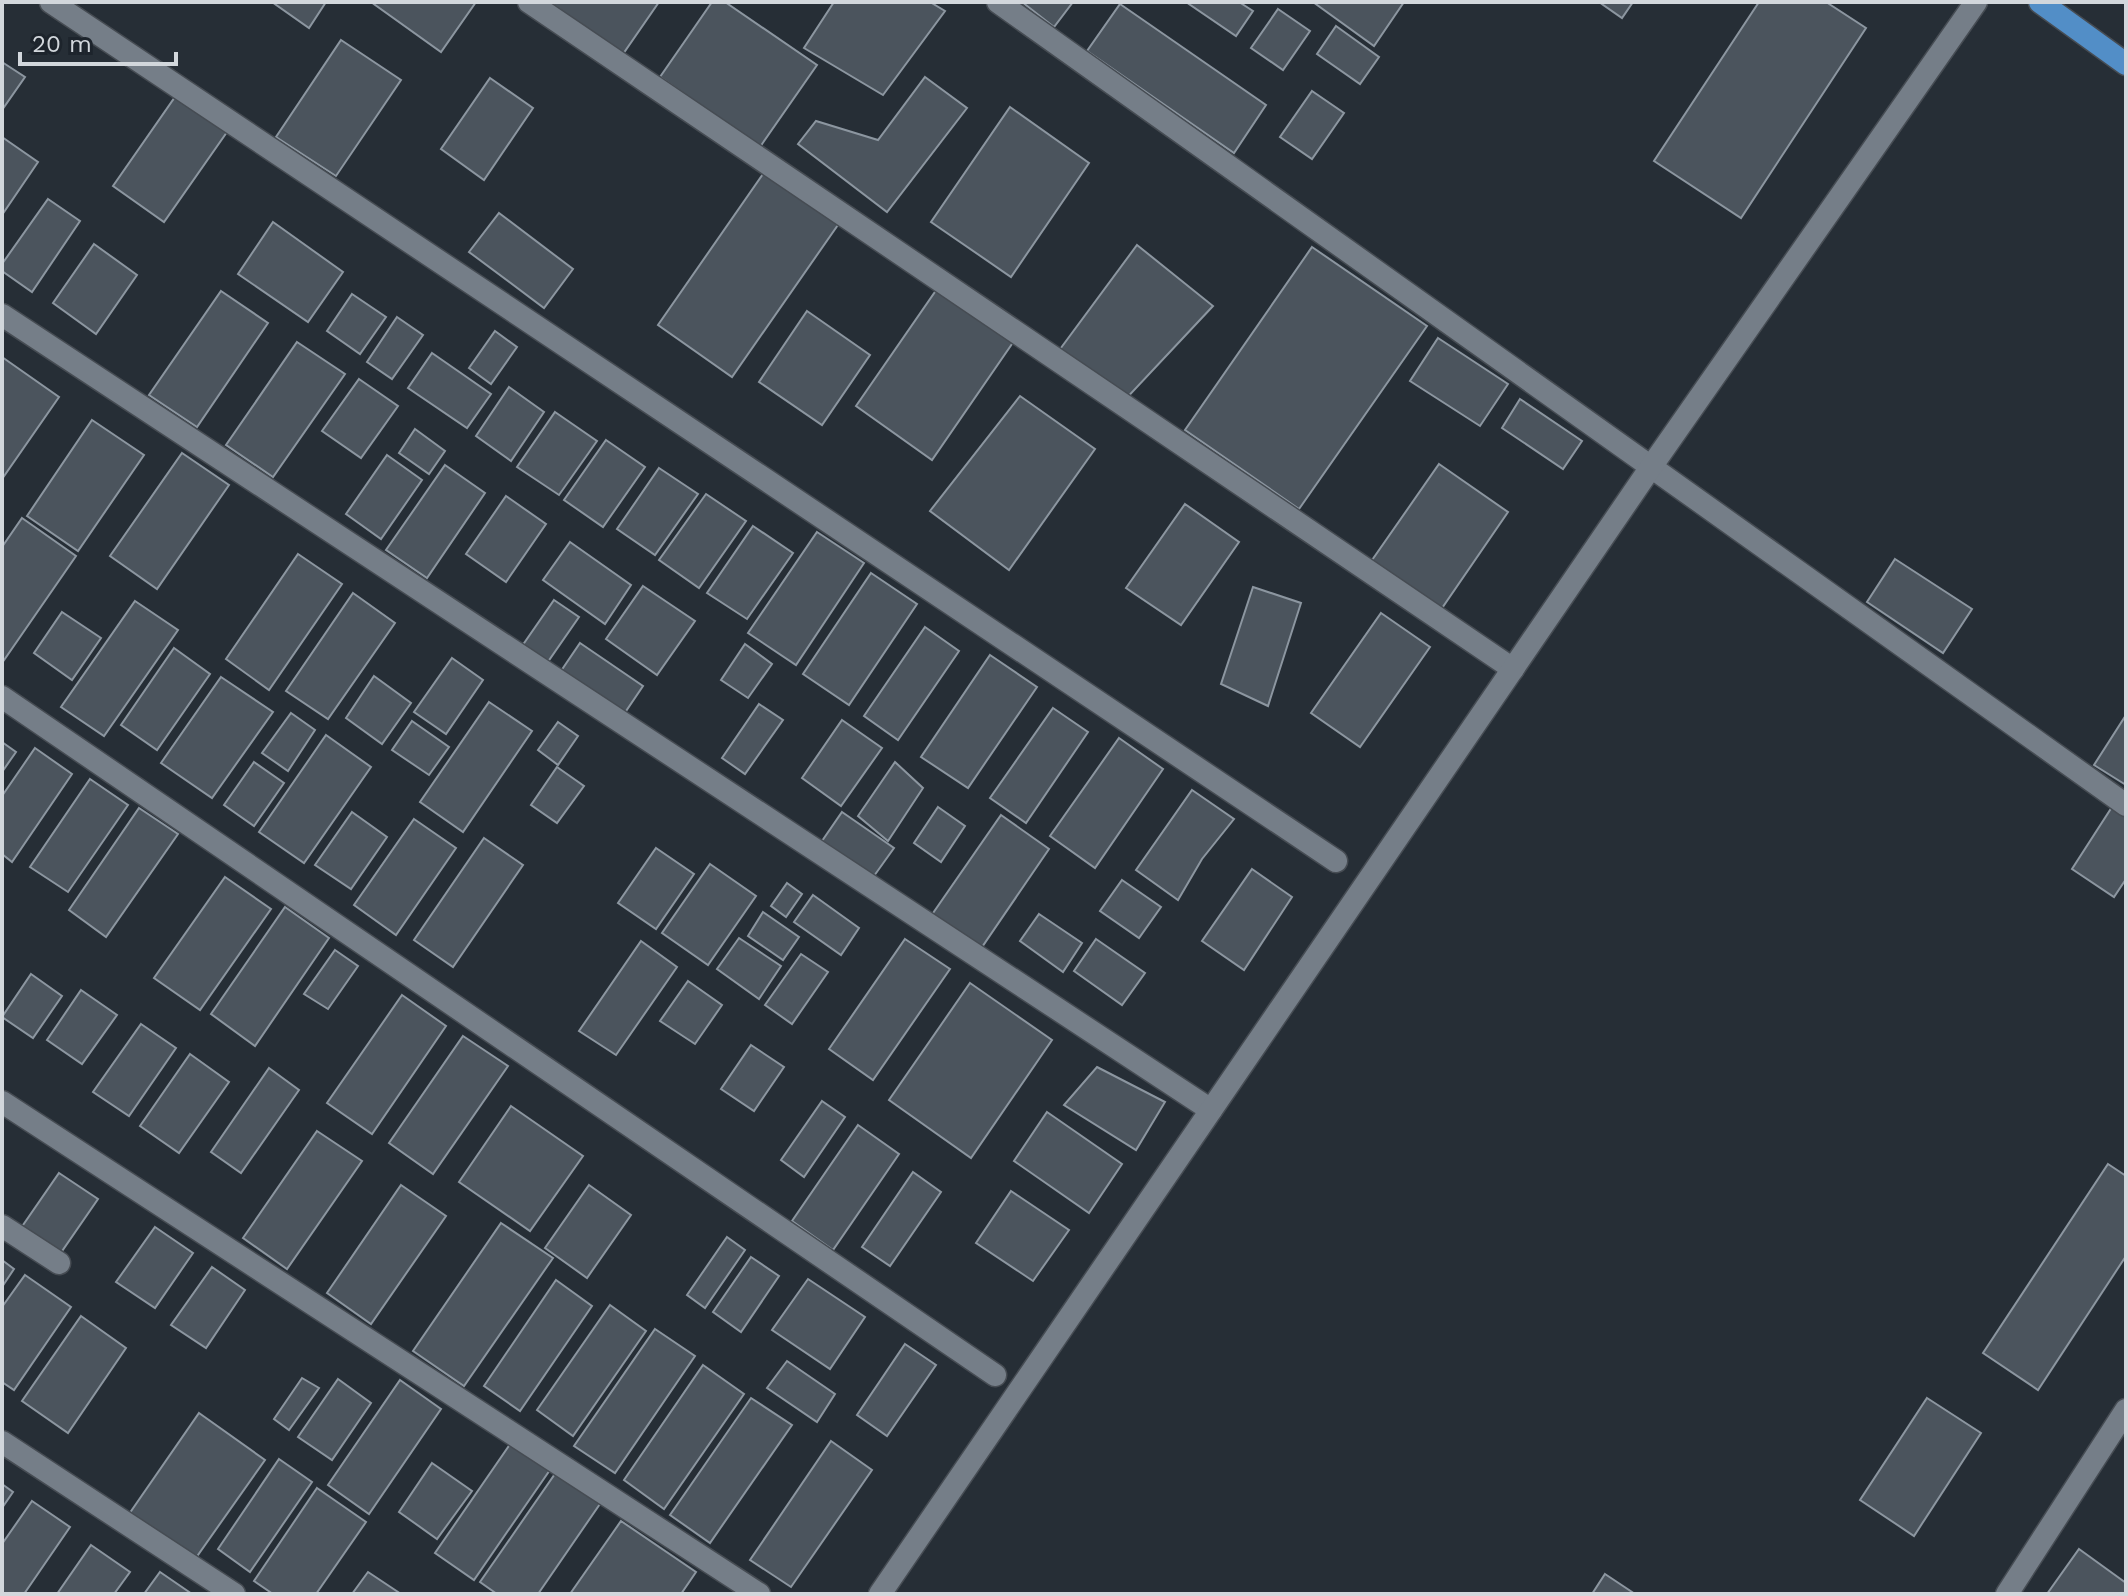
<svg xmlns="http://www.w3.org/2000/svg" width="2128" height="1596" viewBox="0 0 2128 1596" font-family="'Work Sans',sans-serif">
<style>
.building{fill:#4b545d;stroke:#8c96a0;stroke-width:2}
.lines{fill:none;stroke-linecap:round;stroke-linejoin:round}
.minor-casing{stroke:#464c53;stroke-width:25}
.trunk-casing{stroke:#464c53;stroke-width:25}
.minor{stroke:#757e88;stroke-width:22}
.trunk{stroke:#528ec7;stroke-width:22}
</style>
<rect width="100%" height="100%" fill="#262e36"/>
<g class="building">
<polygon points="272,2 326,2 309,28"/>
<polygon points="371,2 476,2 441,52"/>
<polygon points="553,2 659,2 623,54 552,4"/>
<polygon points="712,2 725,2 817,65 760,147 660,77"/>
<polygon points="834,2 930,2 945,11 883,95 804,48"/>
<polygon points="1022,2 1073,2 1054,27"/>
<polygon points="1186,2 1239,2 1253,11 1236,36"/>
<polygon points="1313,2 1404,2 1374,46"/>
<polygon points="1599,2 1633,2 1622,18"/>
<polygon points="1759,2 1826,2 1866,28 1741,218 1654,161"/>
<polygon points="1120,4 1266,105 1234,153 1087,51"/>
<polygon points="1278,9 1310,31 1283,70 1251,48"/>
<polygon points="1336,26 1379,57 1360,84 1317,54"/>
<polygon points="341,40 401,80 336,176 276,137"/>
<polygon points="2,62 25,77 2,110"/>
<polygon points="925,77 967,108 887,212 798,144 816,121 878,140"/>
<polygon points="490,78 533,108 484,180 441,149"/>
<polygon points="1312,91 1344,113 1312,159 1280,137"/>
<polygon points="175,97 227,132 164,222 113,186"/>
<polygon points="1010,107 1089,163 1011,277 931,222"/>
<polygon points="2,137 38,162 2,215"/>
<polygon points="765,171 840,222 732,377 658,325"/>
<polygon points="48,199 80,221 32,292 2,271 2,264"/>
<polygon points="499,213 573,269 544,308 469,252"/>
<polygon points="273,222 343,272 308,322 238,274"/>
<polygon points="94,244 137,275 96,334 53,303"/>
<polygon points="1137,245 1213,306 1122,403 1055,356"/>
<polygon points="1312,247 1427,326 1299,509 1185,430"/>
<polygon points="937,289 1014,341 932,460 856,406"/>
<polygon points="221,291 268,323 197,427 149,395"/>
<polygon points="352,294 386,317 360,354 327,331"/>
<polygon points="807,311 870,355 822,425 759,382"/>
<polygon points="397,317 423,335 392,379 367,362"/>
<polygon points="495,331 517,347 491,384 469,368"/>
<polygon points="1438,338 1508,384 1480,426 1410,381"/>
<polygon points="297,342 345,374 273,477 226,445"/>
<polygon points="432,353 491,394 467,428 408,388"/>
<polygon points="2,357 59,397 2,479"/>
<polygon points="359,379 398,406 361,458 322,431"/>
<polygon points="509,387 544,412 511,461 476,436"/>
<polygon points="1020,396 1095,449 1009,570 930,511"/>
<polygon points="1520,399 1582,441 1563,469 1502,428"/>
<polygon points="555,412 597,441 559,495 517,467"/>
<polygon points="92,420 144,455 78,551 27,516"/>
<polygon points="415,429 445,451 429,474 399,453"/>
<polygon points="606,440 645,467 603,527 564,500"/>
<polygon points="182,453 229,485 157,589 110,556"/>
<polygon points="387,455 422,480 381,539 346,514"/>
<polygon points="1439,464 1508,512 1440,611 1370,563"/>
<polygon points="445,465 485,493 427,578 386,550"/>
<polygon points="659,468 698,494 655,555 617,529"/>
<polygon points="706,494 746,521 699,588 659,560"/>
<polygon points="506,496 546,524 506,582 466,554"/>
<polygon points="1185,504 1239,542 1181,625 1126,588"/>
<polygon points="22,518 76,556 2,663 2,547"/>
<polygon points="753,526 793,553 747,619 707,593"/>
<polygon points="817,532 864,563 796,665 748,633"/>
<polygon points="570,542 631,585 605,624 543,580"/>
<polygon points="298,554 342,584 269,690 226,659"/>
<polygon points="1895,559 1972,609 1943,653 1867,602"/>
<polygon points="871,573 917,604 849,705 803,674"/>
<polygon points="643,586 695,621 657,675 606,639"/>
<polygon points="1253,587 1301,603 1268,706 1221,684"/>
<polygon points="353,593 395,623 328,719 286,691"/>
<polygon points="554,600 579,617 545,666 520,649"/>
<polygon points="135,601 178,630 104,736 61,707"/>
<polygon points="62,612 101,638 72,680 34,653"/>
<polygon points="1381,613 1430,647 1360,747 1311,713"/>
<polygon points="925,627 959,651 898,740 864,716"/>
<polygon points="580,643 643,686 624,714 561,671"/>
<polygon points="745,644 772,664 748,698 721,680"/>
<polygon points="174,648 210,674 157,750 121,725"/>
<polygon points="990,655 1037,687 968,788 921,757"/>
<polygon points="452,658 483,680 446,734 414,712"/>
<polygon points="374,676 411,703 382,744 346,718"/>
<polygon points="221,677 273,712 212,798 161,763"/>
<polygon points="489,702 532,731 463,832 420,802"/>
<polygon points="759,704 783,720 745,774 722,758"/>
<polygon points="1053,708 1088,732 1026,823 990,798"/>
<polygon points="291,713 315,730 288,771 262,753"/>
<polygon points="2126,715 2126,785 2094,765"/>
<polygon points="842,720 882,748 841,806 802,778"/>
<polygon points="412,721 449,747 429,775 392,750"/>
<polygon points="558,722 578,736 558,765 538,750"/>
<polygon points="326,735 371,767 304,863 259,832"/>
<polygon points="1119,738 1163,769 1095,868 1050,836"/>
<polygon points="2,742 16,752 2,772"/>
<polygon points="35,748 72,774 12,862 2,854 2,796"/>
<polygon points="254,762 284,783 254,826 224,805"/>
<polygon points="895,762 923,788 888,841 858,816"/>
<polygon points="557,767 584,786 557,823 531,805"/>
<polygon points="90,779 128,805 68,892 30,867"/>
<polygon points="1192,790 1234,819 1202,859 1178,900 1136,870"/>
<polygon points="938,807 965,826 941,862 914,843"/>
<polygon points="2112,807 2126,817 2126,879 2114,897 2072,869"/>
<polygon points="139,808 178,834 106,937 69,910"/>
<polygon points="352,812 387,837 351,889 315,865"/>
<polygon points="842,812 894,848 874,876 822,841"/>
<polygon points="1001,815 1049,849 980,950 931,916"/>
<polygon points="414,819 456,848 396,935 354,905"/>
<polygon points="484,838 523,865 453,967 414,940"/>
<polygon points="656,848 694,874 656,929 618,903"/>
<polygon points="710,864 756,896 708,965 662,933"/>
<polygon points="1252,869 1292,897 1244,970 1202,941"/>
<polygon points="225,877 271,909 200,1010 154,978"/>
<polygon points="1122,880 1161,907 1139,938 1100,911"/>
<polygon points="787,883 802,894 786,917 771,906"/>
<polygon points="813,895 859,928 841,955 794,922"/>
<polygon points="285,907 329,938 255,1046 211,1014"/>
<polygon points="763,912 799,937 783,960 748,936"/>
<polygon points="1039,914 1082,943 1063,972 1020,941"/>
<polygon points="739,938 781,966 759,999 717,969"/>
<polygon points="905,939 950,969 873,1080 829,1049"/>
<polygon points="1096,939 1145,973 1122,1005 1074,971"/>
<polygon points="641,941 677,967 616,1055 579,1031"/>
<polygon points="335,950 358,966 328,1009 304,994"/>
<polygon points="801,954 828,972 792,1024 765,1005"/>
<polygon points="31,974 62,996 33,1038 2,1017"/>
<polygon points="688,981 722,1005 695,1044 660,1021"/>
<polygon points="970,983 1052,1040 971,1158 889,1100"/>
<polygon points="81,990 117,1015 82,1064 47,1040"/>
<polygon points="402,995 446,1026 372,1134 327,1103"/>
<polygon points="141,1024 176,1048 129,1116 93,1092"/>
<polygon points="463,1036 508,1066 433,1174 389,1143"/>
<polygon points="751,1045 784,1067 754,1111 721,1089"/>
<polygon points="190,1054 229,1082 179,1153 140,1126"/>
<polygon points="1097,1067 1165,1102 1136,1150 1064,1105"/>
<polygon points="269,1068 299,1090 241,1173 211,1152"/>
<polygon points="822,1101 845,1117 804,1177 781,1160"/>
<polygon points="511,1106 583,1156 530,1231 459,1182"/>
<polygon points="1047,1112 1122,1164 1089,1213 1014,1161"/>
<polygon points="858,1125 899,1154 833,1250 792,1221"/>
<polygon points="317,1131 362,1161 287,1269 243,1238"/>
<polygon points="2108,1164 2126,1176 2126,1256 2038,1390 1983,1353"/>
<polygon points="913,1172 941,1192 890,1266 862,1247"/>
<polygon points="59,1173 98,1199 60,1254 21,1228"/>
<polygon points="401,1185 446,1216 371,1324 327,1293"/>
<polygon points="589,1185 631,1215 587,1278 545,1248"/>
<polygon points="1011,1191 1069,1230 1033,1281 976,1243"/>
<polygon points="501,1223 553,1258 464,1386 413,1351"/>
<polygon points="155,1227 193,1253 155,1308 116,1282"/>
<polygon points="727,1237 745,1250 705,1308 687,1295"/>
<polygon points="751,1257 779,1276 741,1332 713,1312"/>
<polygon points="2,1260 14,1269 2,1287"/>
<polygon points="212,1267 245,1290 206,1348 171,1325"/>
<polygon points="25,1275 71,1307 14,1390 2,1382 2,1307"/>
<polygon points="808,1279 865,1317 830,1369 772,1330"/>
<polygon points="556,1280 592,1306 520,1411 484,1386"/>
<polygon points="610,1305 646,1331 573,1436 537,1410"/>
<polygon points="81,1316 126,1348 68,1433 22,1401"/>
<polygon points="655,1329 695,1356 615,1473 574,1446"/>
<polygon points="905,1344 936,1365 887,1436 857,1415"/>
<polygon points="787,1361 835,1394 817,1422 767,1388"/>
<polygon points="703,1365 744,1394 664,1509 624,1480"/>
<polygon points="302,1378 319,1388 289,1430 274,1419"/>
<polygon points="338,1379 371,1403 332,1460 298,1437"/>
<polygon points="400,1380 441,1409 369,1514 328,1485"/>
<polygon points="751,1398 792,1425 710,1543 670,1515"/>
<polygon points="1927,1398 1981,1433 1914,1536 1860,1500"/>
<polygon points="199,1413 265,1460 193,1562 127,1517"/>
<polygon points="513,1440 552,1467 474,1580 435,1553"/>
<polygon points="831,1441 872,1470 791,1587 750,1560"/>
<polygon points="279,1459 312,1482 250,1572 218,1549"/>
<polygon points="432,1463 472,1491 437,1539 399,1512"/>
<polygon points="557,1471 602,1501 538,1594 497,1594 480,1582"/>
<polygon points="2,1484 13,1492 2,1508"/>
<polygon points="317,1488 366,1522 316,1594 273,1594 254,1581"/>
<polygon points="32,1501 70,1527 24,1594 2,1594 2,1544"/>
<polygon points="621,1521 696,1572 681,1594 570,1594"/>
<polygon points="91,1545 130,1572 114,1594 57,1594"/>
<polygon points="2079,1549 2126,1583 2126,1594 2047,1594"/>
<polygon points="160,1572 192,1594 144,1594"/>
<polygon points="368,1572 401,1594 352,1594"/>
<polygon points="1605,1574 1635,1594 1592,1594"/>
</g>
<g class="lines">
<defs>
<g id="minor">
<polyline points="51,2 1336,861"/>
<polyline points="529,2 1513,669"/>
<polyline points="998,2 2126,805"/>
<polyline points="2,315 1211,1110"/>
<polyline points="2,697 995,1375"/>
<polyline points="2,1102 759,1594"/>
<polyline points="2,1226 59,1263"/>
<polyline points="2,1442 234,1594"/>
<polyline points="880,1594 1651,467 1976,2"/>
<polyline points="2007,1594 2126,1410"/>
</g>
<polyline id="trunk" points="2040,2 2126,64"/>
</defs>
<use href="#minor" class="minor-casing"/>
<use href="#trunk" class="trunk-casing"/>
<use href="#minor" class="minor"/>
<use href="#trunk" class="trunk"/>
</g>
<rect width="2128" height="1596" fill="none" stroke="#d2d7dc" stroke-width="8"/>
<path d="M20 52v12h156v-12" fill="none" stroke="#d2d7dc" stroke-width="4"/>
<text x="32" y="52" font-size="24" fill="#d2d7dc" stroke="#1d242c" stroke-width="6" paint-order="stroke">20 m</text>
</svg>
